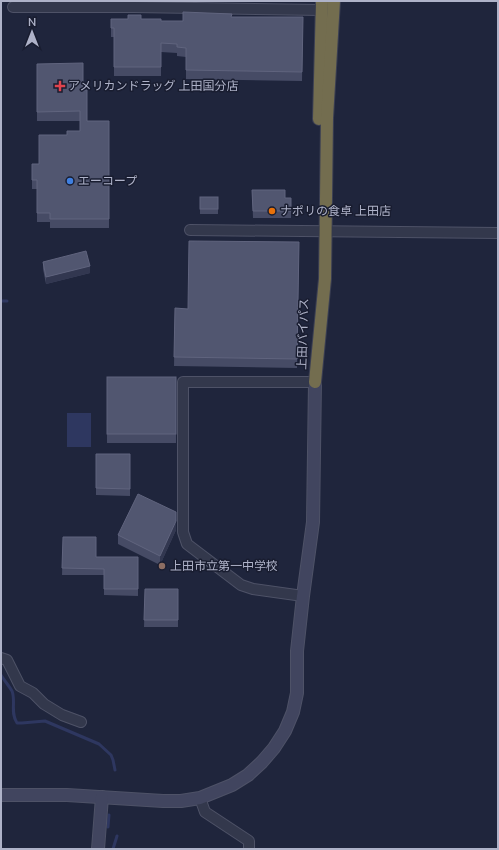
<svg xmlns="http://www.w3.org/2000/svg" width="499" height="850" viewBox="0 0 499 850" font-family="'Nunito Sans','Noto Sans JP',sans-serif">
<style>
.water{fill:#2e3760}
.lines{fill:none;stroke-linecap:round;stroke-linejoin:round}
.stream{stroke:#2e3760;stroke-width:3}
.street-casing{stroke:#4e5267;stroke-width:12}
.secondary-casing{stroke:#4e5267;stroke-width:14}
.highway-casing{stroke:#3b3f53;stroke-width:14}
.street{stroke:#33384c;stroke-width:10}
.secondary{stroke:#41455f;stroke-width:12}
.highway{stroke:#736d4f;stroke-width:12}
.wall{fill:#464b65}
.shaded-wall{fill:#323750}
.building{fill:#515670;stroke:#60647e}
.health-dot{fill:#e0444e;stroke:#191d30;stroke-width:1.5}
.shop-dot{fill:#3f7fe0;stroke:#191d30;stroke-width:1.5}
.food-dot{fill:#e8710a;stroke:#191d30;stroke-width:1.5}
.education-dot{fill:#8d6e63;stroke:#191d30;stroke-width:1.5}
.labels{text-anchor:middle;stroke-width:3;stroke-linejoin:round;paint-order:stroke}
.poi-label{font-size:12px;fill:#aeb2c8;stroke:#191d30;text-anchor:start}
.street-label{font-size:12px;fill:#aeb2c8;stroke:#191d30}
</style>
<rect width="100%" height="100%" fill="#1f253c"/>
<rect class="water" x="67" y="413" width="24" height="34"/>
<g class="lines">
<g class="stream">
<polyline points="1,301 7,301"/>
<path d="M1 675C4 680 9 686 12 691 16 701 10 713 17 723H22L45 721 99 744 111 755 113 760 115 770"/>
<polyline points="108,827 109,815"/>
<polyline points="113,849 117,836"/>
</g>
<defs>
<g id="street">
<polyline points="13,7 134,7 322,10"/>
<polyline points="190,230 498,233"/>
<polyline points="303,596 253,589 241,585 187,544 183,532 183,382 315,382"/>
<polyline points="1,658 7,660 20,686 33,693 44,704 62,715 81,722"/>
<polyline points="200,798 205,812 249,841 249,849"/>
</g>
<g id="secondary">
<polyline points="1,795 67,795 163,801 181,801 200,798 232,785 248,775 262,762 274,748 285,731 293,712 297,693 297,651 303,596 313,522 315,382"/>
<polyline points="98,849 102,797"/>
</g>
<g id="highway">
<polyline points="319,119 322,1"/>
<polyline points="315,382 325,279 327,118 334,1"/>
</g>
</defs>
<use href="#street" class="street-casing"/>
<use href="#secondary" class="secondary-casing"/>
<use href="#highway" class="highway-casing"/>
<use href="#street" class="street"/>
<use href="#secondary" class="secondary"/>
<use href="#highway" class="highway"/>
</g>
<g class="wall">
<polygon points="231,17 303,17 302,81 186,79 186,57 177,56 177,53 161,52 161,76 114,76 114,37 111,37 111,19 141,19 161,21 183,21"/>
<polygon points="37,64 83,90 87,121 109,121 109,228 50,228 50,222 37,222 37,189 32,189 32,164 39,164 67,135 80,131 80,121 37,121"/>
<polygon points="252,190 285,198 291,198 291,218 253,218"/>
<rect x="200" y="197" width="18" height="17"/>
<polygon points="299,242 297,368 174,366 175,308 188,309"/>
<polygon points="43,262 90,273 46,284 43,269"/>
<rect x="107" y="377" width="69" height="66"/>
<polygon points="96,454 130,454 130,496 96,495"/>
<polygon points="176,530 160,565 118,544 118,535"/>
<polygon points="63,537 96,557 138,557 138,596 104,595 104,575 62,575"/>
<polygon points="145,589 178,589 178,627 144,627"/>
</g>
<g class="shaded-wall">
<polygon points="90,266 90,273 46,284 46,277"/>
<polygon points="176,521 176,530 160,565 160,556"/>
</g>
<g class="building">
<polygon points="183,12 232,14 231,17 303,17 302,72 186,70 186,48 177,47 177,44 161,43 161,67 114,67 114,28 111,28 111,19 128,19 128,15 141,15 141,19 161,19 161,21 183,21"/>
<polygon points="83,63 83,90 87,90 87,121 109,121 109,219 50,219 50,213 37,213 37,180 32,180 32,164 39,164 39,135 67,135 67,131 80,131 80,111 37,112 37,64"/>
<polygon points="252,190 285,190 285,198 291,198 291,211 253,211"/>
<rect x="200" y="197" width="18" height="12"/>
<polygon points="189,241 299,242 297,359 174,357 175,308 188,309"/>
<polygon points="86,251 90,266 46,277 43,262"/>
<rect x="107" y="377" width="69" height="57"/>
<polygon points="96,454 130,454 130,489 96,488"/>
<polygon points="138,494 176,512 176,521 160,556 118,535"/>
<polygon points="63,537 96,537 96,557 138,557 138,589 104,589 104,569 62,568"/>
<polygon points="145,589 178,589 178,620 144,620"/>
</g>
<path class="health-dot" d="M58 80h4v4h4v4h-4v4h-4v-4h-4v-4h4z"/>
<circle class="shop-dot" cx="70" cy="181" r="4"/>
<circle class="food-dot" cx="272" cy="211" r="4"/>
<circle class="education-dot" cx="162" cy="566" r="4"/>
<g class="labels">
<g class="poi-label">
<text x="68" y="90">アメリカンドラッグ 上田国分店</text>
<text x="78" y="185">エーコープ</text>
<text x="280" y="215">ナポリの食卓 上田店</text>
<text x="170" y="570">上田市立第一中学校</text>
</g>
<g class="street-label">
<text transform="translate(303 334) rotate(-88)" y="4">上田バイパス</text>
</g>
</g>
<rect width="499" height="850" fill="none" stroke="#aeb2c8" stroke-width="4"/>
<g transform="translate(32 32)" stroke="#191d30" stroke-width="3" paint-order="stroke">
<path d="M0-3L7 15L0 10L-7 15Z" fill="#aeb2c8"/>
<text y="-6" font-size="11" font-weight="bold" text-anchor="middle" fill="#aeb2c8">N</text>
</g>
</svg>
